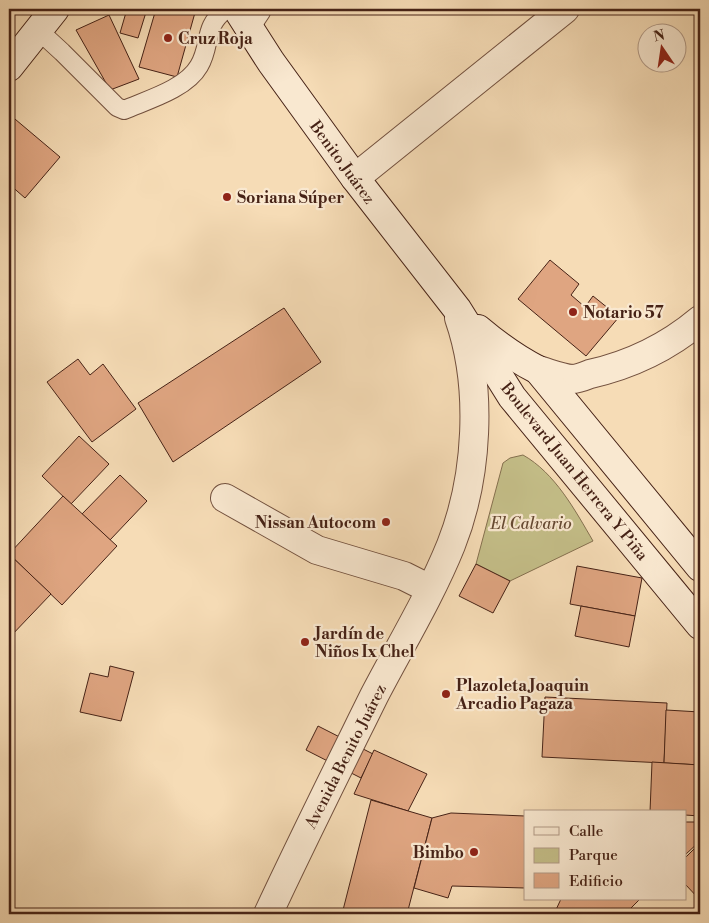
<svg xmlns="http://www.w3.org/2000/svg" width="709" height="923" viewBox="0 0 709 923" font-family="'Libre Bodoni',serif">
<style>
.green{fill:#c4be88;stroke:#85704f}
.building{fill:#dfa581;stroke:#462216}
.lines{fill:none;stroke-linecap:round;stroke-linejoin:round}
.lane-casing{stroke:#72503e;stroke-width:20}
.street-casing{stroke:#72503e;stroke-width:30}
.secondary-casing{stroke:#462216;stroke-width:30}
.lane{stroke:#f9e8d0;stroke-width:18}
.street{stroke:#f9e8d0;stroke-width:28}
.secondary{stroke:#f9e8d0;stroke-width:28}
.poi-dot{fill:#8f2418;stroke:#f9e8d0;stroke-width:2}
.labels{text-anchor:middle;stroke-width:4.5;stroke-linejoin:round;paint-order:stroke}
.poi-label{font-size:16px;font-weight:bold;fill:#462216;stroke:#f9e8d0;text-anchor:start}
.street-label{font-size:16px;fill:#462216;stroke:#f9e8d0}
.park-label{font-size:16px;font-style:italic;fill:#664932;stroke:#f9e8d0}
</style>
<rect width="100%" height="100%" fill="#f6dcb6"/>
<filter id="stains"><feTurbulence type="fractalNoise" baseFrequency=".004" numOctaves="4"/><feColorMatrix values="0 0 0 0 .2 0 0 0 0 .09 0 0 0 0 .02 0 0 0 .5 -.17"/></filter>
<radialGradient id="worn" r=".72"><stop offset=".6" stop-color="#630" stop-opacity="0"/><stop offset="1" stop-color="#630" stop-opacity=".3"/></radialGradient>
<path class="green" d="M523 455C555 473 575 510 593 541L510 581 476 564 503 463 510 458Z"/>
<g class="building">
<polygon points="9,9 21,9 9,17"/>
<polygon points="127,9 147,9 138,38 120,33"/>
<polygon points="156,9 196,9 177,77 139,67"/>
<polygon points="109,15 139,79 110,90 76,30"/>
<polygon points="9,114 60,157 25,198 9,184"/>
<polygon points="550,260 579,284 571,295 585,307 593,296 619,317 586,356 518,299"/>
<polygon points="284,308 321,362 173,462 138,403"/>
<polygon points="78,359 90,375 103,364 136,409 92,442 47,382"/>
<polygon points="79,436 109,464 71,504 42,476"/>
<polygon points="120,475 147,501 110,540 82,514"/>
<polygon points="63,496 117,546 62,605 9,554"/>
<polygon points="9,554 51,594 9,638"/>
<polygon points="476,564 510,581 493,613 459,596"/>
<polygon points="577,566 642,578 635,616 570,604"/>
<polygon points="581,606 635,616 629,647 575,636"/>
<polygon points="110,666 134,672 121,721 80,712 90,673 108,677"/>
<polygon points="545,697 667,703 664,763 542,757"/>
<polygon points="666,710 700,712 700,765 664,763"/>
<polygon points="318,726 373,754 361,778 306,750"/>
<polygon points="374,750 427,774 408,811 354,794"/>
<polygon points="652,762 700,765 700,816 685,815 685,812 650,812"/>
<polygon points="371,800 432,818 407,914 342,914"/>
<polygon points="451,813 525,816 525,888 452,886 448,898 414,888 432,818"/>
<polygon points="685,822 700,822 700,841 685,855"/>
<polygon points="699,844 700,845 700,900 685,884 685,858"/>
<polygon points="561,899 640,899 625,914 554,914"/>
</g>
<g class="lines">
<defs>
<path id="lane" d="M38 30 62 52 117 107 124 110C147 100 186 89 199 66 212 44 202 28 226 9"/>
<g id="street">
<polyline points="247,24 257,9"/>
<polyline points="355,178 565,9"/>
<path d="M538 370C549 373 561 378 572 379 577 379 585 376 590 374 630 365 669 346 700 320"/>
<polyline points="225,498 317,550 404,576 430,589"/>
<path d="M268 914C302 841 338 769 374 696 400 646 430 597 451 545 478 477 483 387 459 318"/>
</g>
<g id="secondary">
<polyline points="237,9 271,62 355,178 457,309 512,397 700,625"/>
<polyline points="9,67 55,9"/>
<path d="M478 329C497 345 516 359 538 370L700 567"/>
</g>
</defs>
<use href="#lane" class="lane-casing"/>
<use href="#street" class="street-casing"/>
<use href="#secondary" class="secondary-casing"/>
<use href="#lane" class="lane"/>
<use href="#street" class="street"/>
<use href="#secondary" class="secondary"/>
</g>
<g class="poi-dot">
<circle cx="168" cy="38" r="5"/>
<circle cx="227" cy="197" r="5"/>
<circle cx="573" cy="312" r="5"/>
<circle cx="386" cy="522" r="5"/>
<circle cx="305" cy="642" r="5"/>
<circle cx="446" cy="694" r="5"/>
<circle cx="474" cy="852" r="5"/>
</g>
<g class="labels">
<g class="poi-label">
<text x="178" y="44">Cruz Roja</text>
<text x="237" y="203">Soriana Súper</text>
<text x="583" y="318">Notario 57</text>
<text x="376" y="528" text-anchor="end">Nissan Autocom</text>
<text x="315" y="639">Jardín de<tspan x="315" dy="18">Niños Ix Chel</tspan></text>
<text x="456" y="691">Plazoleta Joaquin<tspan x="456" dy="18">Arcadio Pagaza</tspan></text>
<text x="464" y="858" text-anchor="end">Bimbo</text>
</g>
<g class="street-label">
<text transform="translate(343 162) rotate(54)" y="6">Benito Juárez</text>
<text transform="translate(575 471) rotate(51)" y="6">Boulevard Juan Herrera Y Piña</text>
<text transform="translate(345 756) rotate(-63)" y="6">Avenida Benito Juárez</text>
</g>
<g class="park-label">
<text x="531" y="529">El Calvario</text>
</g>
</g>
<rect width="709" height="923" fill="none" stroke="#f6dcb6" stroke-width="30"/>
<rect x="10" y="10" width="689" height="903" fill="none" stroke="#462216" stroke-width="2.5"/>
<rect x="15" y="15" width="679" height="893" fill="none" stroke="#462216"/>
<rect x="524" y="810" width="162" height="90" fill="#f9e8d0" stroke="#b19986"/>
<rect x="534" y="827" width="25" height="8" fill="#f9e8d0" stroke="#b19986"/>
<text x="569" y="836" font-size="15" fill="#462216">Calle</text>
<rect x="534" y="848" width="25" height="15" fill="#c4be88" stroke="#b19986"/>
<text x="569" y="860" font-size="15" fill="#462216">Parque</text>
<rect x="534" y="873" width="25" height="15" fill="#dfa581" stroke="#b19986"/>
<text x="569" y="886" font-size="15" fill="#462216">Edificio</text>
<g transform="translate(662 48) rotate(347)"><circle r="24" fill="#f9e8d0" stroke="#b19986"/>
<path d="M0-4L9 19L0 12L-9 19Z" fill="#8f2418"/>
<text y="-8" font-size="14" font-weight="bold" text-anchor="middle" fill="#462216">N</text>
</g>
<rect width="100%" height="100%" filter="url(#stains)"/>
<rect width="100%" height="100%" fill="url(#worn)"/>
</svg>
